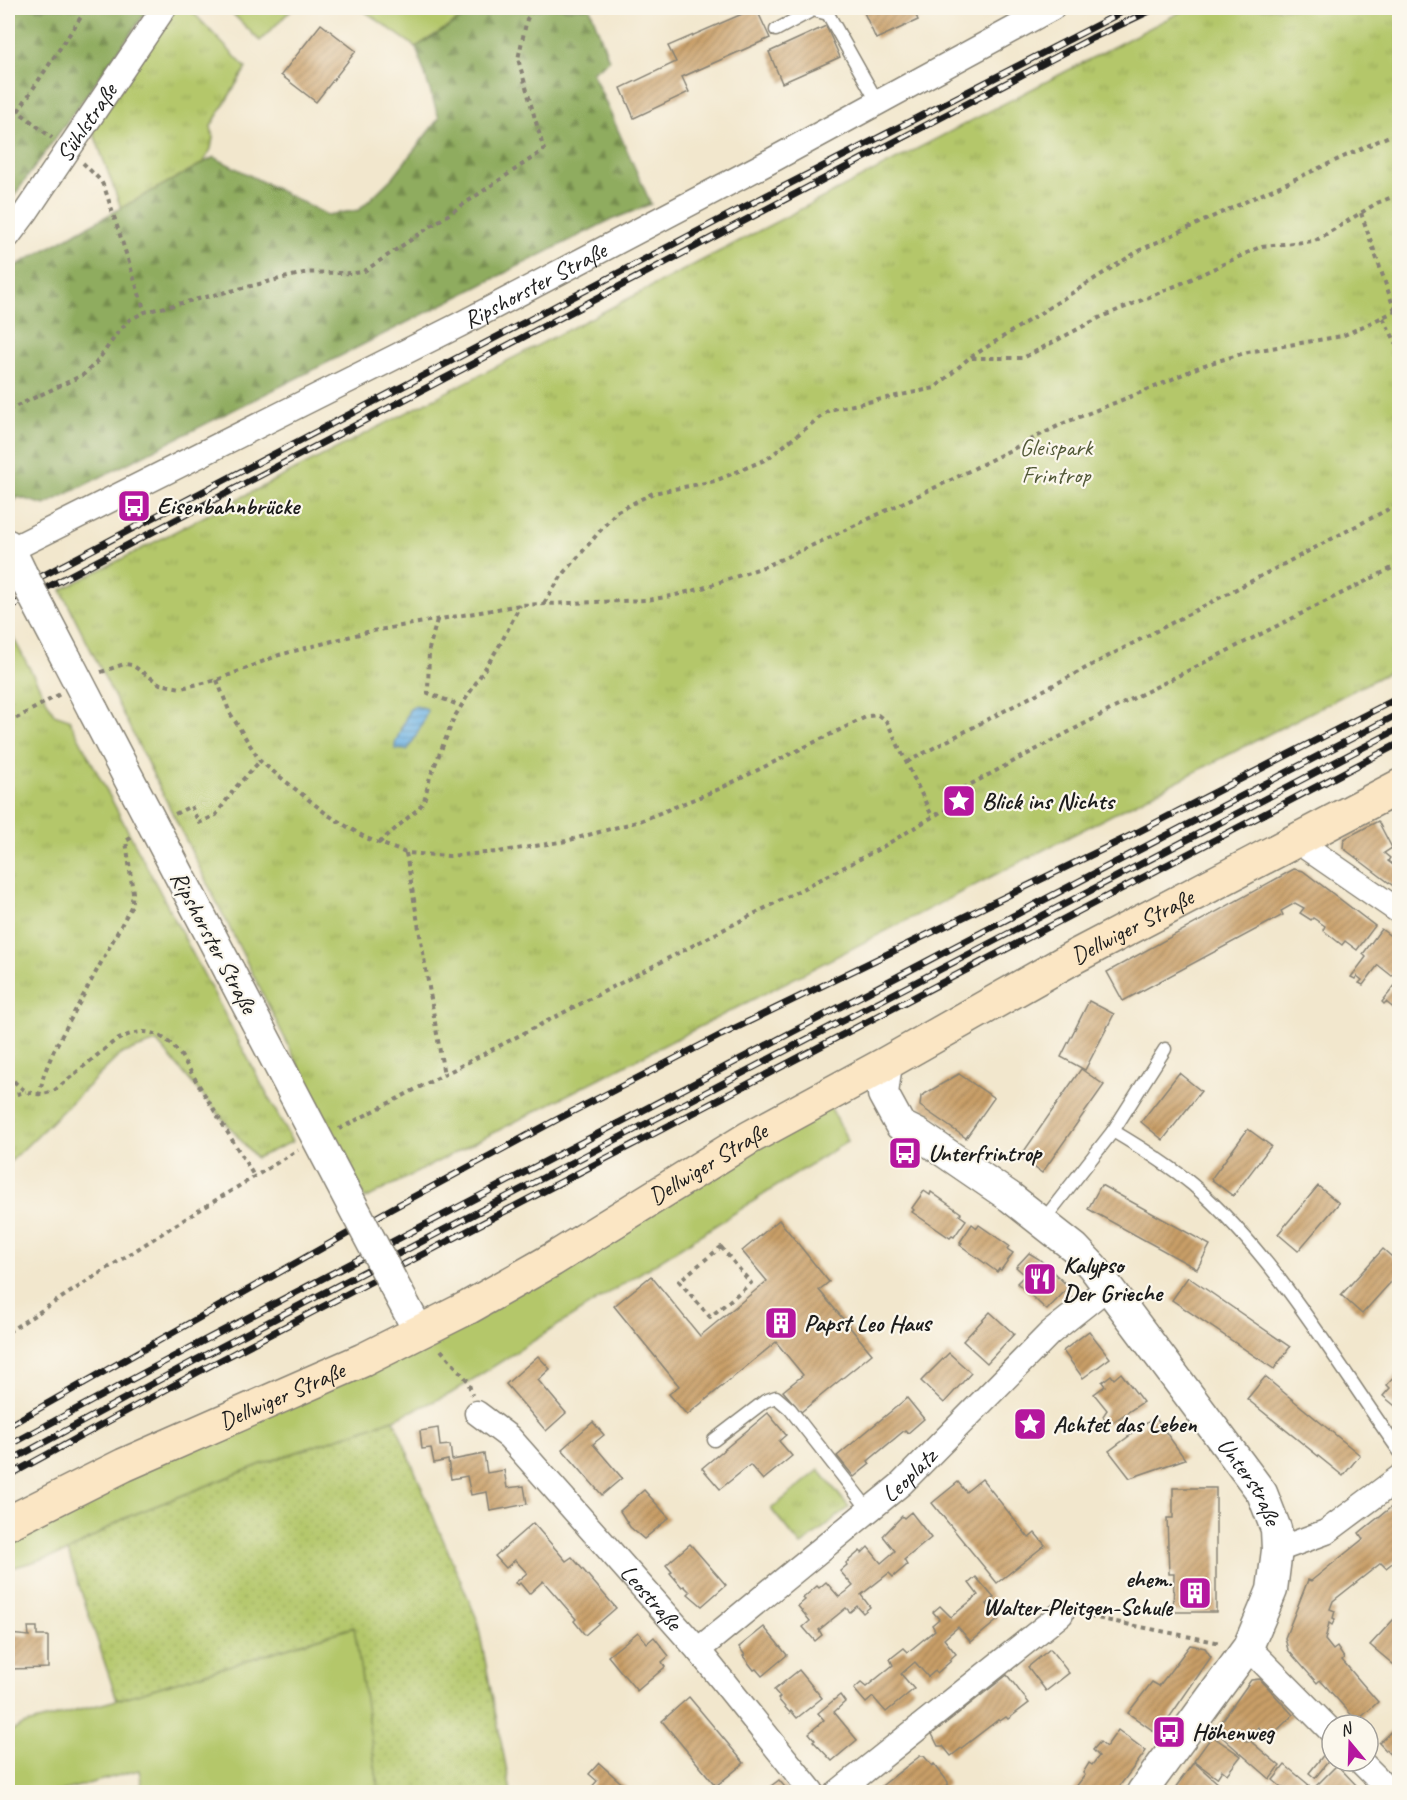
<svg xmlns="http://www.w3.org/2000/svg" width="1407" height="1800" viewBox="0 0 1407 1800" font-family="Caveat,sans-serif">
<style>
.grass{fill:#b4c76a;stroke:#687243;stroke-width:1.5}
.forest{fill:url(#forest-firs);stroke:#56643d;stroke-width:1.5}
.park{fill:url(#park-tufts);stroke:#687243;stroke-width:1.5}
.garden{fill:url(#garden-dots);stroke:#687243;stroke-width:1.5}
.water{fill:url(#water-rules);stroke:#456880;stroke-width:1.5}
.building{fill:url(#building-hatch)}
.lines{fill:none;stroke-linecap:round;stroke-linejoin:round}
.service-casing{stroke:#878274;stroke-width:15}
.minor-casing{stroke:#878274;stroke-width:27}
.tertiary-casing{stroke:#878274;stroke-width:33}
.secondary-casing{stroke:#878274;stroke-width:36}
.path{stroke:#878274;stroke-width:4;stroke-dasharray:4.5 4.5;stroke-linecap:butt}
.service{stroke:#fff;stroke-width:12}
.minor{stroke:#fff;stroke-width:24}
.tertiary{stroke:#fff;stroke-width:30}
.secondary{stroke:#fbe6c4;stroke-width:33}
.rail-casing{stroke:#1c1c1c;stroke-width:7}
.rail{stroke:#fbf7ec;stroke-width:4.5;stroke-dasharray:14;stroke-linecap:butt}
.tertiary-bridge-casing{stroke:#878274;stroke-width:33;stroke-linecap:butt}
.tertiary-bridge{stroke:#fff;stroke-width:30}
.labels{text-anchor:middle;stroke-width:4.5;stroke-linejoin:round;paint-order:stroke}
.street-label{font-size:24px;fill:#1c1c1c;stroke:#fbf7ec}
.park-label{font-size:24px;fill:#515837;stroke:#fbf7ec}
.poi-label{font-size:24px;font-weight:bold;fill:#1c1c1c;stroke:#fbf7ec;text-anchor:start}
</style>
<defs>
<pattern id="forest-firs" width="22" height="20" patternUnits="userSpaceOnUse" patternTransform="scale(1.5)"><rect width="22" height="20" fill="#8fac5e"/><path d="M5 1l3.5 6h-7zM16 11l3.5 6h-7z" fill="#748b4d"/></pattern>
<pattern id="park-tufts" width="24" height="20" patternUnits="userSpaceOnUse" patternTransform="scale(1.5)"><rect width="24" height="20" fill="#b4c76a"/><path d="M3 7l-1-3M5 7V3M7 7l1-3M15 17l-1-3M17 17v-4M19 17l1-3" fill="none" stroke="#9aaa5b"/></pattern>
<pattern id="garden-dots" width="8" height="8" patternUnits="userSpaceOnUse" patternTransform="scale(1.5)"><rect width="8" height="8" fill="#b4c76a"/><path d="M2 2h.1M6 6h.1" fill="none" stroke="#9aaa5b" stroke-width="1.8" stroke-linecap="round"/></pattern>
<pattern id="water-rules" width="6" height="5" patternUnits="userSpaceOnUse" patternTransform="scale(1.5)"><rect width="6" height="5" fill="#6eb4e5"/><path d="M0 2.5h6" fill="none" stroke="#5a92b9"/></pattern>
<pattern id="building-hatch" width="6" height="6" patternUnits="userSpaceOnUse" patternTransform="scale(1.5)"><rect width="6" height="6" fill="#c99f67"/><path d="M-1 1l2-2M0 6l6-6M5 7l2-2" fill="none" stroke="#a28154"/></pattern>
</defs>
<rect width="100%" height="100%" fill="#fbf7ec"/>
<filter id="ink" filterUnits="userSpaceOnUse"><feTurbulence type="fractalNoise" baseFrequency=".0167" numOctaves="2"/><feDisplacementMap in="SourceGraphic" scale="12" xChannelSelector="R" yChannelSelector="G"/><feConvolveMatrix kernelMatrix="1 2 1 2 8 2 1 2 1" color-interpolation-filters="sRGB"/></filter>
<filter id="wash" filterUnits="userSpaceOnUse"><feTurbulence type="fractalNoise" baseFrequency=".008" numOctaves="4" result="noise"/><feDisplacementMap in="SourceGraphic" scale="24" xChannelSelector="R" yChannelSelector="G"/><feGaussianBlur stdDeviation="1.35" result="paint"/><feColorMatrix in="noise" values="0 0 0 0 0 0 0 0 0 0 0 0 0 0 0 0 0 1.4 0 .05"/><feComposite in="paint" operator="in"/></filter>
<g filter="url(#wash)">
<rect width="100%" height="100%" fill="#f2e7cd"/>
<g class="grass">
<polygon points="227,8 293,8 260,41"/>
<polygon points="360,8 478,8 416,47"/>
<polygon points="829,1104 848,1141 450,1394 394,1419 262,1464 125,1518 68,1552 8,1569 8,1530"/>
<polygon points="355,1627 379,1792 143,1792 139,1770 58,1792 8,1792 8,1733 23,1725 117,1700"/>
</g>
<g class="forest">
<polygon points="8,8 149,8 8,204"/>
<polygon points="478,8 590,8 609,60 592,72 651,204 606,222 45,505 18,497 8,509 8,270 214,157 327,215 359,210 393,177 439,118 416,47"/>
</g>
<g class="park">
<polygon points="174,8 189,8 246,68 211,126 213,138 211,149 203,163 121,208 93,131"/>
<polygon points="1188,8 1399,8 1399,667 365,1199 61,590 622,302"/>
<polygon points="8,628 54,714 69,719 292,1142 256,1158 157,1042 121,1054 8,1164"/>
<polygon points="819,1470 849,1507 801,1546 771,1509"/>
</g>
<polygon class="garden" points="394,1419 436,1523 477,1619 511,1792 379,1792 354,1627 117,1700 68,1552 125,1518 262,1464"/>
<path class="water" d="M414 706 425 708 427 710C426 717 412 745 407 750L395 749V744L409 710Z"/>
<g id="blocks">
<g class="building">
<polygon points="756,8 770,38 682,77 689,92 634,118 621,88 676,62 668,46"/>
<polygon points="862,8 913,8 918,20 876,39"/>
<polygon points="321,24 356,51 316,102 281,75"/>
<polygon points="826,26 840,57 782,83 769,52"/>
<polygon points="1378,821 1392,848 1384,853 1390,858 1388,861 1397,868 1400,865 1400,891 1343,848 1344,839"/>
<polygon points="1294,869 1303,871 1375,926 1357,950 1345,941 1342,945 1323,930 1325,926 1313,918 1311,920 1300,913 1304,908 1295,903 1281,911 1283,915 1123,1001 1107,972"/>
<polygon points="1381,929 1400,943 1400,965 1392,976 1378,965 1363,985 1359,983 1362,980 1357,976 1355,979 1351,977 1366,957 1363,954"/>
<polygon points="1400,979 1400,1011 1398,1014 1395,1011 1396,1010 1386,1002 1384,1004 1382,1002"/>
<polygon points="1089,1001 1114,1014 1085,1070 1061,1057"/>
<polygon points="1081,1069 1104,1085 1042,1173 1020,1157"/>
<polygon points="1179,1073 1201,1091 1163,1140 1141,1122"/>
<polygon points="959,1074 994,1098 966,1138 920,1106 921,1096"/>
<polygon points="1248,1129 1271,1146 1233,1196 1211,1179"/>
<polygon points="1101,1185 1210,1245 1197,1269 1088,1209"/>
<polygon points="1318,1186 1339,1203 1298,1251 1278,1234"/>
<polygon points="924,1191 930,1195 931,1192 961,1213 959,1215 966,1220 954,1237 952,1236 950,1238 912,1212 914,1210 912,1208"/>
<polygon points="779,1220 829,1282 819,1290 872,1354 801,1412 783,1391 803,1375 776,1342 687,1415 669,1394 679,1386 614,1306 651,1276 700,1336 767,1281 742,1251"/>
<polygon points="972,1224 977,1228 979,1225 1009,1246 1007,1249 1013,1253 1001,1270 999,1269 997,1272 960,1245 962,1243 960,1242"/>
<polygon points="1383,1249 1400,1264 1400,1272 1362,1314 1341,1295"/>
<polygon points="1029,1253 1039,1259 1069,1287 1047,1310 1017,1283 1025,1275 1016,1267"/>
<polygon points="1188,1277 1290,1347 1274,1369 1172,1300"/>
<polygon points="990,1312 1014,1334 987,1363 963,1341"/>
<polygon points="1089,1331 1110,1358 1083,1378 1063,1351"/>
<polygon points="949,1353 971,1373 944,1403 921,1381"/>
<polygon points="538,1356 550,1369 538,1380 566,1413 546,1431 506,1384"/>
<polygon points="1121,1373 1143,1402 1110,1424 1105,1421 1103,1416 1107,1410 1094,1394 1105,1386 1102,1382 1111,1375 1114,1379"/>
<polygon points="1396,1375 1400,1377 1400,1410 1383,1396 1390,1388 1387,1385"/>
<polygon points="1265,1377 1360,1455 1343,1476 1247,1399"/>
<polygon points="907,1398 924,1419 908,1433 905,1430 868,1461 870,1464 854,1477 837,1456"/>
<polygon points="768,1413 786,1435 779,1441 792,1456 763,1480 750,1465 720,1489 702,1468"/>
<polygon points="1155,1417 1185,1459 1130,1478 1109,1451"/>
<polygon points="593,1422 604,1435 593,1444 622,1478 602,1495 562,1449"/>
<polygon points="438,1428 440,1446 450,1445 452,1460 484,1454 487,1473 504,1470 507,1488 524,1486 527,1504 490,1511 487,1492 471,1495 467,1476 451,1479 448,1460 434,1463 431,1448 422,1449 420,1431"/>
<polygon points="982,1479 1029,1538 1035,1533 1045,1545 997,1583 932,1503 958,1482 966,1492"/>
<polygon points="1173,1488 1216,1488 1216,1612 1173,1612 1174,1574 1169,1574 1167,1518 1173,1518"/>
<polygon points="644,1490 669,1518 644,1539 630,1527 620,1511"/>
<polygon points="1400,1500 1400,1557 1386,1568 1381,1563 1333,1601 1330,1609 1335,1611 1333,1618 1335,1619 1332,1625 1329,1623 1325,1640 1333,1650 1337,1647 1344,1658 1342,1660 1378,1702 1357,1721 1320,1680 1317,1683 1288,1650 1285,1638 1308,1580 1311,1581 1363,1539 1359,1533"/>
<polygon points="911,1512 931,1538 904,1560 907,1565 893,1577 889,1573 861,1595 870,1607 863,1613 857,1606 850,1612 846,1608 819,1630 822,1635 815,1641 803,1627 810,1621 798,1606 805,1600 803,1598 817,1586 819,1588 826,1582 839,1597 846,1592 853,1586 840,1571 847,1565 846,1563 860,1551 862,1553 868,1547 881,1563 895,1551 883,1536 902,1516 904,1518"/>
<polygon points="533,1523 566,1561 572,1557 616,1608 585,1635 574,1621 576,1619 543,1581 529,1594 520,1583 518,1585 515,1583 527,1573 515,1560 506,1568 495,1556"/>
<polygon points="690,1544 726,1585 702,1606 688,1594 690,1592 684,1586 682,1587 670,1573 672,1572 666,1565"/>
<polygon points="976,1577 994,1598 987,1604 999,1619 971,1642 958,1627 944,1639 956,1654 949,1660 951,1661 937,1673 935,1671 928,1677 915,1662 901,1674 914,1689 886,1712 873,1697 866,1703 854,1689 861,1683 866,1687 893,1665 890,1659 904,1648 908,1652 935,1630 932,1625 939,1619 933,1612 940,1606 951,1617 978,1595 969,1583"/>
<polygon points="1394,1619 1400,1623 1400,1670 1370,1645"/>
<polygon points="28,1627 37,1627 37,1636 48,1636 48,1668 8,1669 9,1634 29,1636"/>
<polygon points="764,1627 787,1655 762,1676 756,1669 754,1670 743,1656 745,1655 739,1647"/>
<polygon points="638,1632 647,1643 654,1637 669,1656 662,1662 665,1667 637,1691 608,1656"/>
<polygon points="1190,1645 1205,1648 1211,1657 1158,1734 1128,1713 1152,1682 1159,1686"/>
<polygon points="1050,1649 1069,1673 1046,1691 1028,1667"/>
<polygon points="799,1670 822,1698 797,1718 791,1711 790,1713 778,1699 780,1697 774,1690"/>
<polygon points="1007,1675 1029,1703 1008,1719 1006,1717 1000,1721 998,1720 951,1756 943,1746 938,1746 932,1734"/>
<polygon points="1260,1679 1293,1715 1268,1739 1258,1727 1254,1733 1252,1731 1245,1740 1248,1742 1249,1740 1280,1766 1270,1779 1215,1731 1251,1680"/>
<polygon points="840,1695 845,1702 834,1712 857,1740 832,1761 813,1741 815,1740 809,1733 824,1720 818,1713"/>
<polygon points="689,1697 744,1763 716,1786 662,1721"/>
<polygon points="1400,1723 1400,1765 1379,1743"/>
<polygon points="1118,1730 1146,1751 1115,1792 1072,1792 1085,1775 1083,1773 1089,1763 1092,1765 1099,1756 1093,1750 1100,1742 1106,1747"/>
<polygon points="1212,1736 1241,1756 1227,1774 1222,1770 1217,1778 1194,1761"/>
<polygon points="1326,1752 1331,1758 1315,1778 1309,1773"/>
<polygon points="920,1756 924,1756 932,1766 934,1764 948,1782 948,1785 939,1792 879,1792 879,1788"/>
<polygon points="1194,1762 1221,1786 1217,1792 1172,1792"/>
<polygon points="599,1763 627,1788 623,1792 583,1792 586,1789 588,1791 597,1781 589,1774"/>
<polygon points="1285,1765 1309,1785 1303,1792 1287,1792 1273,1780"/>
<polygon points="1337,1765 1360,1789 1358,1792 1315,1792 1313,1791 1316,1788 1315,1787"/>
<polygon points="779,1780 789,1792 763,1792"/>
</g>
</g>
</g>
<g filter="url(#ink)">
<use href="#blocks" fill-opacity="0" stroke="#878274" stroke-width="1.5"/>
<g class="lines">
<defs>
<g id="service">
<polyline points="776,30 813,10 828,14 878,103"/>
<path d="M1113 1131C1140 1147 1168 1164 1193 1185 1278 1259 1335 1361 1400 1452"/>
<polyline points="1042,1222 1113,1131 1165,1049"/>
<polyline points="714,1440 765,1401 776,1397 790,1409 869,1510"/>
</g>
<g id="minor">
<path id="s1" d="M8 236 26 212 164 8"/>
<path id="s2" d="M10 550 459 325 765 164 1052 8"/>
<polyline points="1297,841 1400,912"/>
<path id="s3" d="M477 1413 509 1437 698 1650 812 1792"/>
<polyline points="1277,1550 1326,1532 1400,1477"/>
<polyline points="1248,1647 1332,1732"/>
<path id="s4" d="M698 1650 901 1484 1050 1333 1108 1287"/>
<polyline points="1360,1761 1391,1792"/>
<polyline points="838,1792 1061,1614"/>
</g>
<g id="tertiary">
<polyline points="8,545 22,574"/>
<polyline points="45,618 67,660"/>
<polyline points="93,710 230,972"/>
<path id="s5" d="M887 1063 883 1094 900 1125 918 1134 1010 1197 1075 1248 1093 1267 1262 1493 1276 1529 1277 1550 1272 1590 1265 1607 1248 1647 1142 1792"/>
<polyline points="394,1285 419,1332"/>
</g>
<g id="secondary">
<path id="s6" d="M8 1523 124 1465 363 1360 469 1307 552 1260 749 1138 887 1063 1074 957 1400 786"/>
</g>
</defs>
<use href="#service" class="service-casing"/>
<use href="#minor" class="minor-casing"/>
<use href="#tertiary" class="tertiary-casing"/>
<use href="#secondary" class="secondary-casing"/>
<g class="path">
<polyline points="8,103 52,138"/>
<polyline points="8,126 87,8"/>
<polyline points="83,163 101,181 105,189 145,312"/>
<polyline points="1361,213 1395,311"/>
<polyline points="1383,318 1400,350"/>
<polyline points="971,357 1140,250 1400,131"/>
<path d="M8 410 83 375 96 363 119 331 129 320 145 312 304 273C324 271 344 275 363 272L544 150 518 59 527 19 535 8"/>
<polyline points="8,502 11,509 8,513"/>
<polyline points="544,603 561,577 616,512 653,493 715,481 767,459 829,410 935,388 969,358 1023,358 1099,318 1187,281 1262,246 1315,241 1377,203 1400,194"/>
<polyline points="437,620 429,649 428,693 461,706"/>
<polyline points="101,672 124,664 132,665 160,684 181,688 217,680 279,655 367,632 520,605 647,600 672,596 706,587 766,566 822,541 953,479 1064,423 1157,386 1201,366 1248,352 1342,336 1400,309"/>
<polyline points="217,680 230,713 260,761 328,815 366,838 406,853 449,856 498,852 566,841 640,821 719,789 868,716 878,715 887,722 932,816"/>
<polyline points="8,723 60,694"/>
<polyline points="907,762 1400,503"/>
<polyline points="969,794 961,805 949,811 945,809 945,798 1112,709 1400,564"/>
<polyline points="175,814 191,806 199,823 216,815 235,788 260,761"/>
<polyline points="379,843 419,808 424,801 430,777 455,716 501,643 520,605"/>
<polyline points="406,853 444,1075"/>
<path d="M8 1074C21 1091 34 1100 55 1090L112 1043C140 1026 159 1028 180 1054L254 1176"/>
<polyline points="8,1096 26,1092"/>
<polyline points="39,1096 44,1074 54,1050 131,907 133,893 126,841 134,836"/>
<polyline points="339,1129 879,849 959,801"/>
<polygon points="721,1247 751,1283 710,1317 679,1281"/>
<polyline points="8,1332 172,1227 298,1150"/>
<polyline points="441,1350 468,1381 472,1395"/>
<polyline points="1081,1615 1221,1643"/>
</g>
<use href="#service" class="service"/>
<use href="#minor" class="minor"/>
<use href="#tertiary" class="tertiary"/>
<use href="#secondary" class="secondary"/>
<defs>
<g id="rail">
<polyline points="8,594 723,218 1130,8"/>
<polyline points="8,608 1092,38 1156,8"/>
<polyline points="8,1426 391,1209 558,1119 721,1035 1132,835 1400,697"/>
<polyline points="8,1446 188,1349 1400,713"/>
<polyline points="8,1462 194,1361 1400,728"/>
<polyline points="8,1476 198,1372 1400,743"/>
</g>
</defs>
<use href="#rail" class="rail-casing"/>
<use href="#rail" class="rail"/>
<defs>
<g id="tertiary-bridge">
<polyline points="22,574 45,618"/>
<polyline points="67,660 93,710"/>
<polyline points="230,972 394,1285"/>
</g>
</defs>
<use href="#tertiary-bridge" class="tertiary-bridge-casing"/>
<use href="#tertiary-bridge" class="tertiary-bridge"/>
</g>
</g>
<defs>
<symbol id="bus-square" viewBox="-11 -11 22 22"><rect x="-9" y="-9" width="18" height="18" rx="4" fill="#b5179e" stroke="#fbf7ec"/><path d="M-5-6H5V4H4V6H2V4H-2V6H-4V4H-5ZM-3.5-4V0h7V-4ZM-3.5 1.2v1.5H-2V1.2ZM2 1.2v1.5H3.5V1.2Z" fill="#fff"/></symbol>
<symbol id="sight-square" viewBox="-11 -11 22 22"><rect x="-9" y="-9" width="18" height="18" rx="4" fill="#b5179e" stroke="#fbf7ec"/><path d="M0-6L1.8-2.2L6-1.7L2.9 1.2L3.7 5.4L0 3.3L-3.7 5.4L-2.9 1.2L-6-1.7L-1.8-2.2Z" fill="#fff"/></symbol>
<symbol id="restaurant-square" viewBox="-11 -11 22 22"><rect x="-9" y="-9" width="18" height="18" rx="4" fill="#b5179e" stroke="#fbf7ec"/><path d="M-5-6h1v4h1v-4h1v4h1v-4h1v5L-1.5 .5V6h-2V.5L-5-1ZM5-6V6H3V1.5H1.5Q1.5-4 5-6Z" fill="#fff"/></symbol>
<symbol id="building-square" viewBox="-11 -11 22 22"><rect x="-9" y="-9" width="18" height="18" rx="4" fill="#b5179e" stroke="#fbf7ec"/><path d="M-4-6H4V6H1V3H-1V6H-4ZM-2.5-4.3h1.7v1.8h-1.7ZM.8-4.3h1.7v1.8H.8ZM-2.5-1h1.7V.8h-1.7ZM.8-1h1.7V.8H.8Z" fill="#fff"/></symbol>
</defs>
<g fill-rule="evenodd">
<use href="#bus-square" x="115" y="487" width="38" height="38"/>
<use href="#sight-square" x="940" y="782" width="38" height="38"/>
<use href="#bus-square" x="886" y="1134" width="38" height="38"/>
<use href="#restaurant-square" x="1021" y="1260" width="38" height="38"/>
<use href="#building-square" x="762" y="1304" width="38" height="38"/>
<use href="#sight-square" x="1011" y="1405" width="38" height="38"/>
<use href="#building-square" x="1176" y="1574" width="38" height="38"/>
<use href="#bus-square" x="1150" y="1713" width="38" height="38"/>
</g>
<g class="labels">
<g class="street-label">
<text dy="8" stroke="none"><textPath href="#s1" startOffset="138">Sühlstraße</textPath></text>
<text dy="8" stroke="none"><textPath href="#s2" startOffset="588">Ripshorster Straße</textPath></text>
<text dy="8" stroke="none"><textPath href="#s6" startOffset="1274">Dellwiger Straße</textPath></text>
<text transform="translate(214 942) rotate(62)" y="8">Ripshorster Straße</text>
<text dy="8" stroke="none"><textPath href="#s6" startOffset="788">Dellwiger Straße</textPath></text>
<text dy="8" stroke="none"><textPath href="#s6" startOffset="302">Dellwiger Straße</textPath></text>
<text dy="8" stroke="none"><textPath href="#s4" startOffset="274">Leoplatz</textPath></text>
<text dy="8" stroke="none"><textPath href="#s5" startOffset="573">Unterstraße</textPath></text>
<text dy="8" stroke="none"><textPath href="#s3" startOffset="254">Leostraße</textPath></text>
</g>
<g class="park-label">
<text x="1056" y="455">Gleispark<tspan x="1056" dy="28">Frintrop</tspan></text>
</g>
<g class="poi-label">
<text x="157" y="514">Eisenbahnbrücke</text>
<text x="982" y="809">Blick ins Nichts</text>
<text x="928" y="1161">Unterfrintrop</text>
<text x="1063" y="1273">Kalypso<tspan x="1063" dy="28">Der Grieche</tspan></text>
<text x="804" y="1331">Papst Leo Haus</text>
<text x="1053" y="1432">Achtet das Leben</text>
<text x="1172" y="1587" text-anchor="end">ehem.<tspan x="1172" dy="28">Walter-Pleitgen-Schule</tspan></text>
<text x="1192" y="1740">Höhenweg</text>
</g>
</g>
<rect width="1407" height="1800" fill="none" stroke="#fbf7ec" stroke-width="30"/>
<g transform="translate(1350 1743) rotate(341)"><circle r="28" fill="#fbf7ec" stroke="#a29f99" stroke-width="1.5"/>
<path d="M0-4.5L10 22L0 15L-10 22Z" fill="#b5179e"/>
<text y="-9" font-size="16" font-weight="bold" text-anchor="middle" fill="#1c1c1c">N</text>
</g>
</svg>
